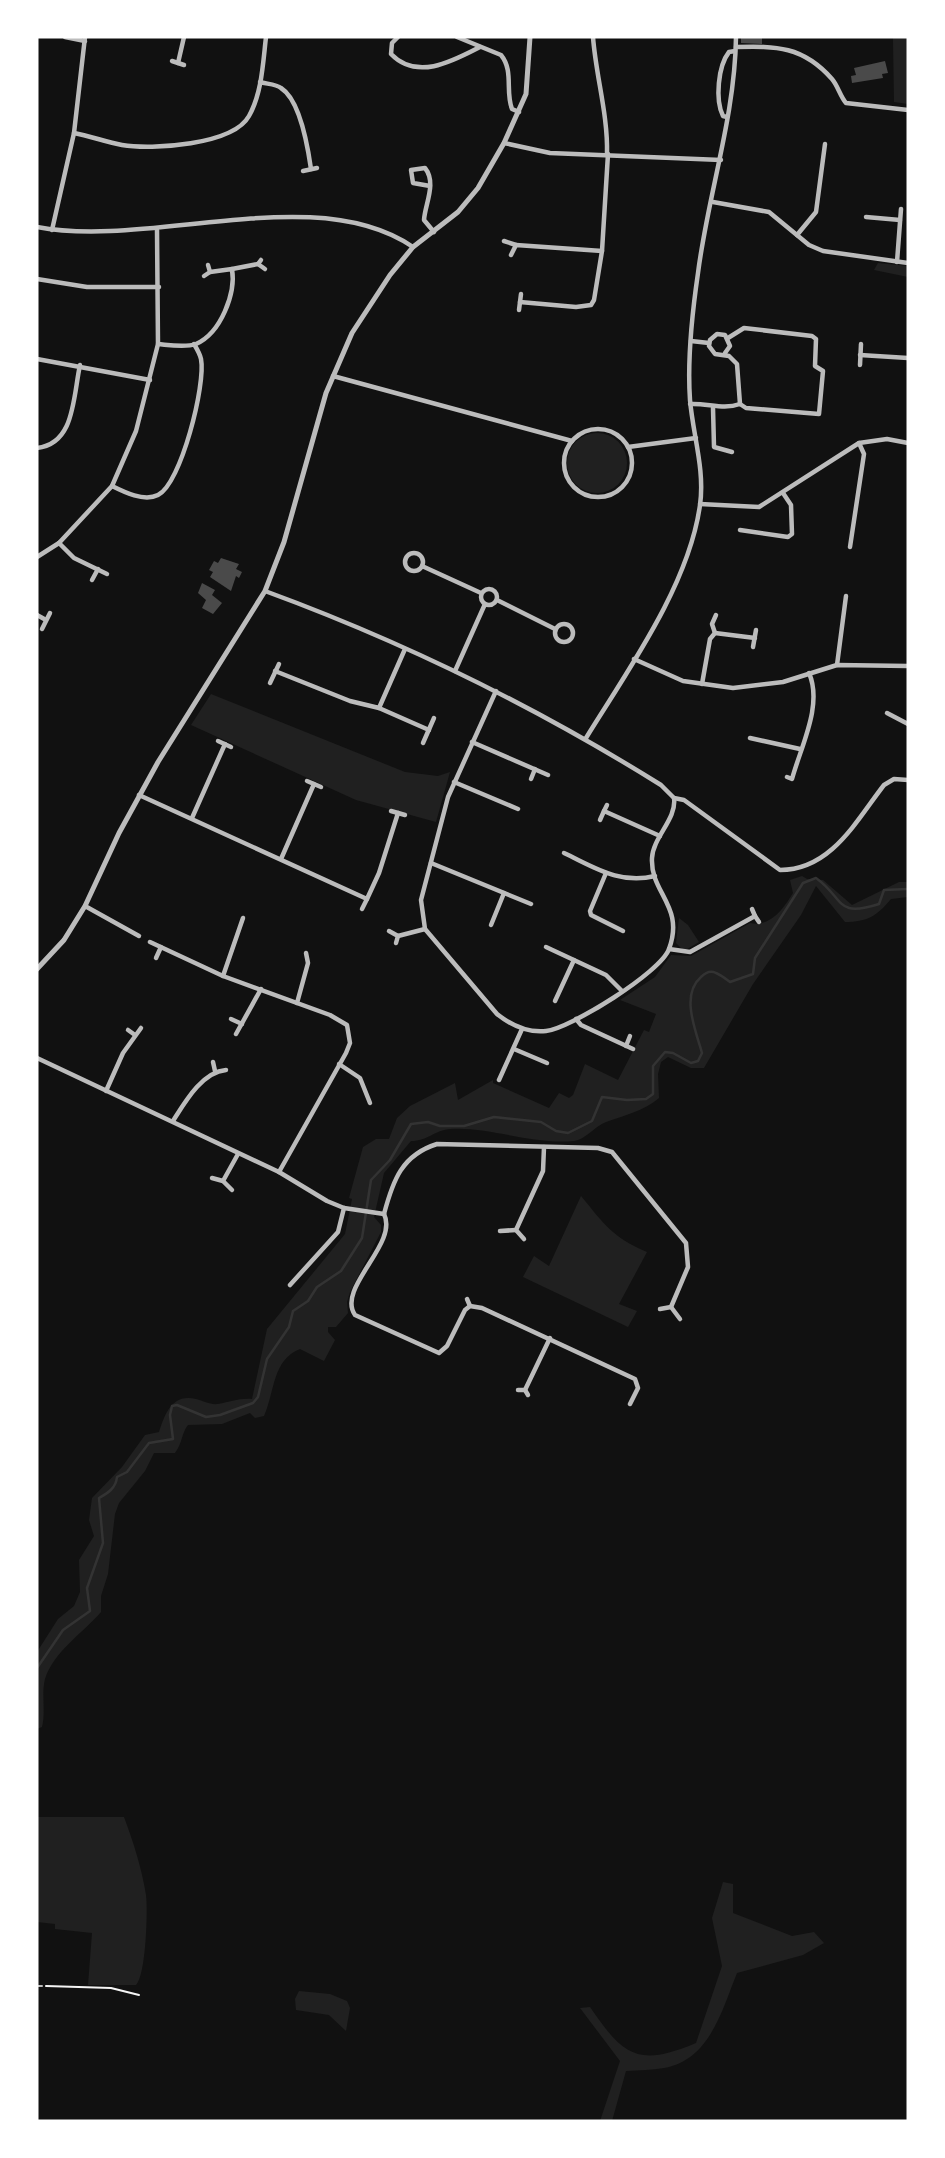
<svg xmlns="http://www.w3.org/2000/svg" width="945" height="2158" viewBox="0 0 945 2158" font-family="Manrope,sans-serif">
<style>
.green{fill:#202020}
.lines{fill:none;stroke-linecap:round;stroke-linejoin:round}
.stream{stroke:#333;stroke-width:2.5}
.building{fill:#4a4a4a}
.path{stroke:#f5f5f5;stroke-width:2}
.service{stroke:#bcbcbc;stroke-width:2}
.minor{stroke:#bcbcbc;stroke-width:4.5}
.tertiary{stroke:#bcbcbc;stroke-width:5}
</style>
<rect width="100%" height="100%" fill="#111"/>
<g class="green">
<polygon points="893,37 908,37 908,104 894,102"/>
<polygon points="878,263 908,266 908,277 874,270"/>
<circle cx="597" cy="463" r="30"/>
<polygon points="211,694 405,772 438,776 450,772 436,822 356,800 191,725"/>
<path d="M802 876 807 879 823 880 852 905 899 882H908V897L891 899C877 916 867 922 845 922L816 886 801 915 753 984 704 1068H691L668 1057 661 1062 658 1074 659 1098C644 1111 625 1115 606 1122 595 1126 585 1140 574 1141 532 1145 492 1127 451 1129 434 1130 428 1141 411 1141L384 1173 374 1217 381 1225V1232L350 1292 347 1302 348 1313 336 1327H328V1332L335 1340 324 1361 300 1349C272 1360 275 1392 264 1416L255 1418 250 1413 222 1424 188 1425C181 1434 183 1442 175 1453H154L145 1471 119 1503 115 1514 108 1574 101 1596V1612C83 1633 54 1651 45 1679 41 1694 46 1711 42 1727L37 1729V1652L58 1619 74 1606 80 1592 79 1560 94 1536 89 1520 92 1498 122 1467 145 1435 159 1432C165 1414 172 1393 196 1399 204 1401 210 1405 218 1404 231 1402 238 1398 252 1399L267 1329 345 1234 352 1199 349 1198 363 1147 376 1139H389L397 1118 410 1106 455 1083 458 1100 493 1080V1083L549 1108 559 1093 569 1098 573 1095 585 1064 618 1080 644 1030 649 1032 656 1014 620 1000 655 977 671 955 691 956 750 923C770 928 784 908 793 893L790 880Z"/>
<polygon points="679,918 688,925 699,942 684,951 676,943"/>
<path d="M581 1196C605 1225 612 1237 647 1252L619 1304 637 1311 628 1327 523 1277 534 1256 549 1266Z"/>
<path d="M37 1817H124C133 1841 142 1869 146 1895 148 1910 146 1975 136 1985H88L92 1933 55 1929V1924L37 1922Z"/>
<path d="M723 1882 733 1884V1913L792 1936 814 1932 824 1943 803 1955 737 1973C722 2010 710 2060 664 2068 652 2070 639 2070 626 2071L612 2121H600L620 2061 580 2008 590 2007C623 2055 637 2068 696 2043L722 1966 712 1918Z"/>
<polygon points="299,1991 330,1994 347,2001 350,2008 346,2031 329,2015 296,2010 295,1999"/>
</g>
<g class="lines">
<path class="stream" d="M37 1668 63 1630 90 1611 87 1588 103 1543 99 1498C108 1493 116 1488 117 1477L127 1472 149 1443 173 1439 170 1415 172 1406 177 1405 206 1417 220 1415 253 1403 258 1397 267 1359 289 1327 293 1311 308 1301 317 1287 341 1271 362 1238 371 1180 390 1160 411 1124 428 1122 440 1126H464L494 1117 541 1122 556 1131 568 1133 592 1121 602 1097 627 1100 646 1099 653 1094V1066L665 1052 673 1053 691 1063 698 1061 702 1053C696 1031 680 995 701 977 705 973 710 970 716 973 721 975 726 979 730 982L753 974 755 958 803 883 816 878C845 899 835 918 879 904L884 890 908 889"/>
</g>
<g class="building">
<polygon points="741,37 762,37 762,44 741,43"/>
<polygon points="885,61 888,73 882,74 883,78 852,83 851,76 856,75 854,68"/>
<polygon points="221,558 239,564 236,569 242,572 239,578 236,576 231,591 210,577 213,572 209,570 214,561 218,563"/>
<polygon points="202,583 215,590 212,595 222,603 213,614 202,608 206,600 198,593"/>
</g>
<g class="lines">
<polyline class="path" points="46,1986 111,1988 139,1995"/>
<polyline class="service" points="37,1986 42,1986"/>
<g class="minor">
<polyline points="65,37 85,41"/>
<path d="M398 37 392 43 391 54C417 81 453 61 480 47"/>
<path d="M457 37 501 55C514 71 505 91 512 109L519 112"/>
<path d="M593 37C596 77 608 114 607 154"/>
<path d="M736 47C776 46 803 46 832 79 838 86 840 96 846 103L908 110"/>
<polyline points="172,61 184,65"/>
<polyline points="178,63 184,37"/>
<path d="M260 82C266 84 276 84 281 88 300 100 308 148 311 169"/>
<path d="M727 117 723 116C715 100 718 66 729 52L735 51"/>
<path d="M74 133C90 136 106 142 122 145 152 150 233 145 249 116 262 93 263 62 266 37"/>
<polyline points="504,143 550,153 721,160"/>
<polyline points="303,171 317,168"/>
<path d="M430 186 413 183 411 170 425 168C437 183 425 204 424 220L434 232"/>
<polyline points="713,202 769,212 809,245 823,251 908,263"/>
<polyline points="866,217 900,220"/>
<path d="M37 227C151 249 315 180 413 247"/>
<polyline points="52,230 74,133 85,37"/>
<polyline points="797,235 816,212 825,144"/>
<polyline points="504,241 516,245"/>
<polyline points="511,255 516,245 602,251"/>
<polyline points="261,260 258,264 265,269"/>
<polyline points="897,262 901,209"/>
<polyline points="232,269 258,264"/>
<polyline points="204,276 210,272 208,265"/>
<polyline points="37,279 87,287 159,287"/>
<polyline points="520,302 576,307 591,305 594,300 602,251 608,154"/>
<polyline points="519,310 521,294"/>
<polyline points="691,341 709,343"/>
<path d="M158 344C169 345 185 348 196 344 221 333 236 293 232 269L210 272"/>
<polyline points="725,353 730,346 725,335 717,334 710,340 709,346 715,354 729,356 737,364 740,404"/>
<polyline points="860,355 908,358"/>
<polyline points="37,359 150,380"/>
<polyline points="860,365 861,344"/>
<polyline points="333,376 572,441"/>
<path d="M690 404C708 403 723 410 740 404L746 408 819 414 823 371 815 366 816 339 812 336 744 328 728 338"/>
<polyline points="713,408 714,447 732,452"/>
<circle cx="598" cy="463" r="34"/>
<polyline points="628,447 696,438"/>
<path d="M37 448C75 444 73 397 80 365"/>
<path d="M112 486C124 492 144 502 158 495 181 484 206 384 201 359 200 354 197 349 194 344"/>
<polyline points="700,504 759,507 859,443 887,439 908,443"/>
<polyline points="740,530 788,537 792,534 791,505 783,493"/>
<polyline points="59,543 74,558 107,574"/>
<polyline points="850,547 864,454 859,443"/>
<circle cx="414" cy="562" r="9"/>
<polyline points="37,557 59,543 112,486 136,431 158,344 157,230"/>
<polyline points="422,566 481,593"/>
<polyline points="92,580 98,569"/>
<circle cx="489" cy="597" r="8"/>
<path d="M265 591C404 642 536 707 661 785L674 798 684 800 780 870C831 870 856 821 884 785L894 779 908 780"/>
<polyline points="497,600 555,629"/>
<polyline points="37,615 46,620"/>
<circle cx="564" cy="633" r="9"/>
<polyline points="42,629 50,613"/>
<polyline points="715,633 712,624 716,615"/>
<polyline points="753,647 756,630"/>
<polyline points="634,659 683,681 733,688 783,682 837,665 908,666"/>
<polyline points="837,665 846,596"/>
<polyline points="275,671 350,701 379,708 405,649"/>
<polyline points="455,671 485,604"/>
<polyline points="270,683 279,664"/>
<polyline points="702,684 710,639 715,633 755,638"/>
<path d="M496 691 448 797 421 900 425 929 497 1014C512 1026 527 1033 546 1031 571 1028 661 972 669 949 685 906 650 893 652 858 653 837 677 819 674 798"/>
<polyline points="379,708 429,730"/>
<polyline points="887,713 908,724"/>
<path d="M586 738C628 670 689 585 700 505 705 470 693 435 690 400 687 358 692 314 698 273 708 194 735 117 736 37"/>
<polyline points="750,738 800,749"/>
<polyline points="218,741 231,747"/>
<polyline points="472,742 548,775"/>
<polyline points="423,743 434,718"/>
<path d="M787 777 792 779C801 746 823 705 809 673"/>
<polyline points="531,779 535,769"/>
<polyline points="307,781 321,787"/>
<polyline points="454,782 518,809"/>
<polyline points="139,795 367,899 379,873 398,813"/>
<polyline points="607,805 604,811 660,836"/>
<polyline points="391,811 405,815"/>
<polyline points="192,818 225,744"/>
<polyline points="600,820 604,811"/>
<path d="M564 853C594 867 620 885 655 876"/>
<polyline points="281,859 314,784"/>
<polyline points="431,863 531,904"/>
<polyline points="606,873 590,911 591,915 623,931"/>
<polyline points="85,906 139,936"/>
<polyline points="362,909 367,899"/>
<polyline points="755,916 759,922"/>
<polyline points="491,925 504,893"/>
<polyline points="389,931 398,936"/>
<polyline points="150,942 223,976 330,1015 347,1025 350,1043 346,1053 279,1172"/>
<polyline points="396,943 398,936 425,929"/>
<polyline points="546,947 606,975 622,991"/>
<polyline points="669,949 690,952 755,916 752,909"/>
<polyline points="156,958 161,947"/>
<polyline points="223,976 243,918"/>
<polyline points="555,1001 574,960"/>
<polyline points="297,1003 308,963 306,953"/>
<polyline points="231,1019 242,1024"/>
<polyline points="576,1019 581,1025 633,1049"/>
<polyline points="128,1030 135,1035"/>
<polyline points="236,1034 261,989"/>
<polyline points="626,1046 630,1036"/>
<polyline points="514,1049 547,1063"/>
<polyline points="37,1058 279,1172 327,1201 344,1208 384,1214"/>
<polyline points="213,1062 215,1071"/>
<polyline points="339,1064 360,1078 370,1103"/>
<polyline points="499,1080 522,1029"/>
<polyline points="106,1091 123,1053 141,1028"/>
<path d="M173 1121C185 1102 202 1072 226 1070"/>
<polyline points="212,1178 223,1181 232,1190"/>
<polyline points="223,1181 238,1154"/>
<path d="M384 1214C399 1244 336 1288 355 1315L439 1353 447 1346 465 1310 470 1306 482 1308 635 1379 638 1388 630 1404"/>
<path d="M384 1214C393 1180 402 1155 437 1144L598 1148 612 1152 686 1243 688 1267 671 1307"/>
<polyline points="500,1231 516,1230"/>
<polyline points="524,1239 516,1230 543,1171 544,1147"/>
<polyline points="290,1285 338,1232 344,1208"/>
<polyline points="467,1299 470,1306"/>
<polyline points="660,1309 671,1307 680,1319"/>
<polyline points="518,1390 525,1390 528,1395"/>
<polyline points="525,1390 550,1338"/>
</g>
<polyline class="tertiary" points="37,969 64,940 85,906 119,833 158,762 265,591 284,542 326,393 352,333 390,275 413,247 458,212 478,188 504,143 526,94 530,37"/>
</g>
<rect width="945" height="2158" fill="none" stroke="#ffffff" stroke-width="77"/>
</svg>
